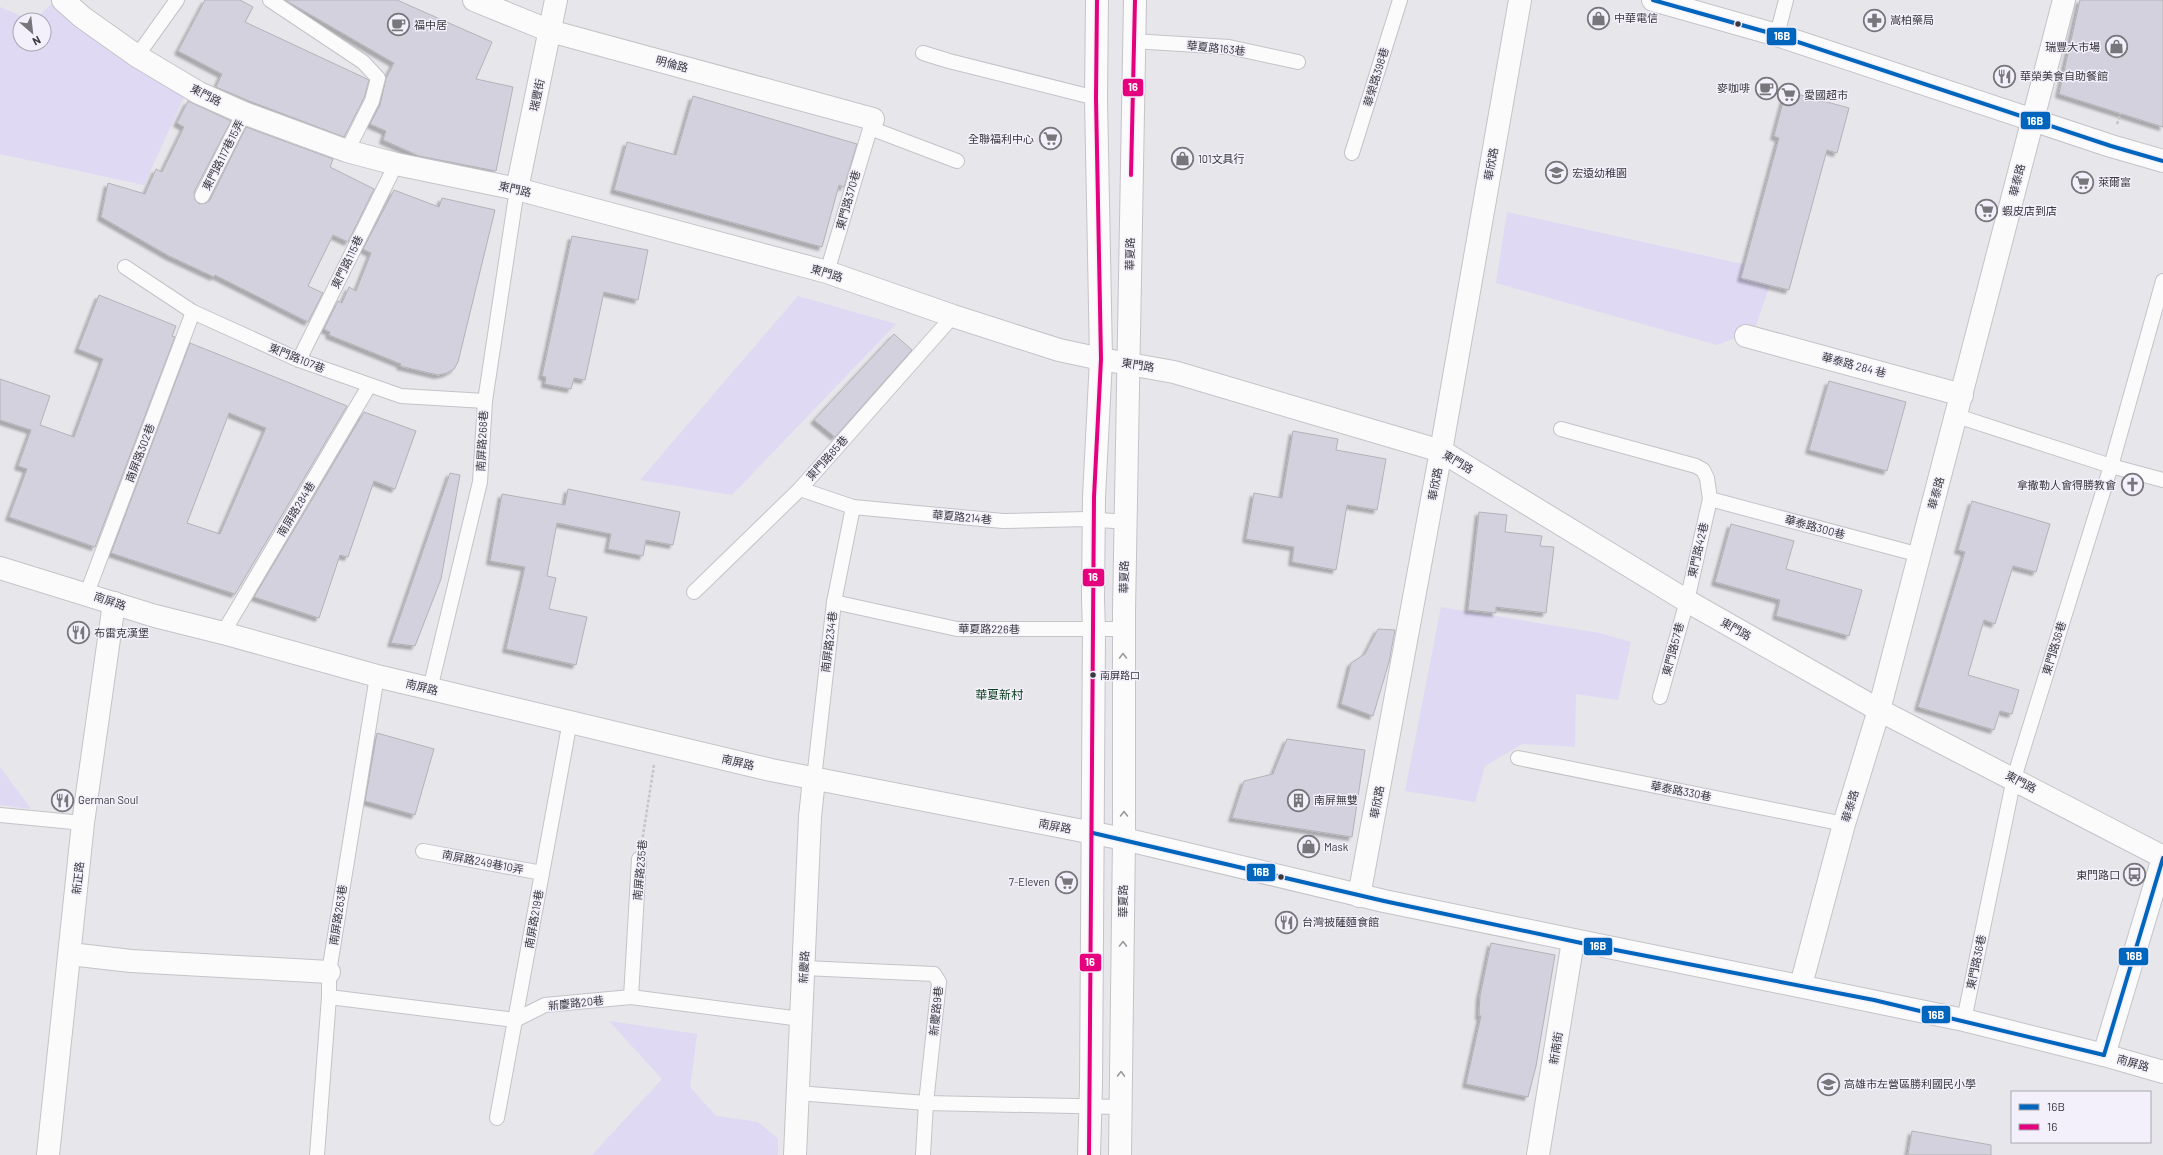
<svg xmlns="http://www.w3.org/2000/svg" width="2163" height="1155" viewBox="0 0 2163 1155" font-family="Barlow,'Noto Sans TC',sans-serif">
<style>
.green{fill:#dfd9f4}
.building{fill:#d4d1df;stroke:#b3b2b7;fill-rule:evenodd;filter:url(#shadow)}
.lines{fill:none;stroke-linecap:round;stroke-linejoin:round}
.lane-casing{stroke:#c4c3c8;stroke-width:16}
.street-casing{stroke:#c4c3c8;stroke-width:24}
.path{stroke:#c6c6c8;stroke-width:2.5;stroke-dasharray:3 2;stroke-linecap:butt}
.lane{stroke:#fbfbfc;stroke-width:14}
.street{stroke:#fbfbfc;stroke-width:22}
.bus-1-casing{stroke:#f3f0fb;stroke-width:7}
.bus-2-casing{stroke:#f3f0fb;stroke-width:7}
.bus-1{stroke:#0065bd;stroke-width:4}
.bus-2{stroke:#e5007d;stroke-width:4}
.oneway{stroke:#9a9a9d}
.bus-dot{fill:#3a393e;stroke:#f3f0fb;stroke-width:1.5}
.labels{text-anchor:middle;stroke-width:3;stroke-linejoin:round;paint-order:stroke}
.bus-label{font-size:10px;fill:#3a393e;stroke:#f3f0fb;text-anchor:start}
.poi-label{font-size:11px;fill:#3a393e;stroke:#f3f0fb;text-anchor:start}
.street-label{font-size:11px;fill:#3a393e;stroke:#f3f0fb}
.neighbourhood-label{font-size:12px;fill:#0e421f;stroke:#f3f0fb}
.line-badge{stroke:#f3f0fb;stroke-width:1.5}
.badge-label{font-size:11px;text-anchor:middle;font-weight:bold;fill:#fff}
</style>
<defs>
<filter id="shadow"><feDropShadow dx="-3.5" dy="3.5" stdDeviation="1" flood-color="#0004"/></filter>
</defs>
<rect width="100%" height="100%" fill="#e6e6eb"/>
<g class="green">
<polygon points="52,3 134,67 184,97 144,185 0,154 0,7 31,20 20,20 20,44 44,44 44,20 35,20"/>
<polygon points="1507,212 1738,263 1774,273 1754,331 1717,345 1496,283"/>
<polygon points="798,296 896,324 732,495 640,480"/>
<polygon points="1441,607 1599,633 1631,642 1618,700 1576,694 1575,747 1522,744 1485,766 1475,802 1405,791"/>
<polygon points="0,767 31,809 0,805"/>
<polygon points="609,1021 697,1034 690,1087 716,1116 758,1122 778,1139 778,1155 592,1155 662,1079"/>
</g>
<g class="building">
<polygon points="205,0 240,0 253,7 245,22 367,79 369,80 364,98 344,137 249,101 216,87 222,74 178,51"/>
<polygon points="285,0 397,0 492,42 476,79 513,87 496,171 419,156 383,140 386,131 370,124 380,105 386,78 394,63"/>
<polygon points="2080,0 2163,0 2163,127 2059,94"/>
<polygon points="1786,91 1849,108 1837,153 1827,150 1789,290 1741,278 1779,138 1774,136"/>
<polygon points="693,96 857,144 844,187 839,185 822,247 614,190 627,142 676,155"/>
<polygon points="188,101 231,121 194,192 195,200 199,204 206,203 210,200 246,127 333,159 330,167 374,189 348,242 333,235 308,286 323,293 308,322 215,275 214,277 169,256 101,217 108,183 145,194 156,169 162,172 184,127 177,123"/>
<polygon points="394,190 439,207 442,198 495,210 458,362 454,369 447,373 438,375 400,366 401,364 329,335 330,332 324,329 338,301 342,303 349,287 356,291 371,253 363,249"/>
<polygon points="572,236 648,250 638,300 604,292 585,380 574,378 571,389 545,384 546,377 542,376"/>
<polygon points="99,295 176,326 172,336 175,337 95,547 9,517 27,469 18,466 31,430 0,420 0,379 50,396 40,425 74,437 103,359 78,349"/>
<polygon points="894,334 912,350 835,437 814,420"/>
<path d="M190 343 347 406 235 594 111 553ZM229 413 266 428 220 534 187 523Z"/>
<polygon points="1829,381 1906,402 1887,471 1809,450"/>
<polygon points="364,412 416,431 395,489 374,481 348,557 340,555 319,618 254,597"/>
<polygon points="1293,431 1338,439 1336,450 1386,459 1377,510 1347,505 1336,570 1292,562 1294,547 1246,539 1254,493 1282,498"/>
<polygon points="450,473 460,475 441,579 415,646 391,643"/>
<polygon points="568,489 680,512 673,545 646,540 643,556 608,549 611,534 557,523 547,576 556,578 549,609 587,617 576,665 506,649 525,567 490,561 502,494 565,505"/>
<polygon points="1972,501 2050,524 2036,572 2013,566 1995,624 1984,620 1968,675 2019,690 2012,714 2000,711 1994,730 1918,707 1965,552 1958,550"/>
<polygon points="1479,512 1507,515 1505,532 1542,536 1540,546 1554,547 1546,613 1496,607 1496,613 1468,610"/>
<polygon points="1731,524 1794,541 1786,569 1862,590 1849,636 1776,616 1780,600 1715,582"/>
<polygon points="1378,629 1395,630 1389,662 1373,716 1341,704 1351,663 1365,654"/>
<polygon points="377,733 434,749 415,815 365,801"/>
<polygon points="1287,739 1365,750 1352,837 1232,818 1244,781 1273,774"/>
<polygon points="1491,943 1555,955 1536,1066 1528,1097 1466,1084 1481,1016 1479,1016 1480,996"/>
<polygon points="1912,1131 1991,1145 1991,1155 1908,1155"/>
</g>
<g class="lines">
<defs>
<g id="lane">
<polyline points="270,0 363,62 378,78 372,101 347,151"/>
<polyline points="1777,35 1786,0"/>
<polyline points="1133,41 1229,47 1298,62"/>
<polyline points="923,53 949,61 1096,98"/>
<polyline points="137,56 177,0"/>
<polyline points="870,128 957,161"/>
<polyline points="1352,153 1400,0"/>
<polyline points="202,196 244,113"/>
<polyline points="125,267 193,312 299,360 401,396 485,401"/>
<polyline points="827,272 873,119"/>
<polyline points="299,360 396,164"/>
<polyline points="1957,416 2111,466 2163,480"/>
<polyline points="1561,429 1696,466 1703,470 1707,478 1710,499 1687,601 1660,697"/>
<polyline points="800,489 853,507 1003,521 1086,519 1127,522"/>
<polyline points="1710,499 1920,555"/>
<polyline points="694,592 800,489 953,316"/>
<polyline points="87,593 193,312"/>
<polyline points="834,602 957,629 1124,629"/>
<polyline points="223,633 369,386"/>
<polyline points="430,689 480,482 485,401 517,189"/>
<polyline points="1518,758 1844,824"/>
<polyline points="814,779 834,602 853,507"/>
<polyline points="0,815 83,823"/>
<polyline points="423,851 542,873"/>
<polyline points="804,968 934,974 939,982 926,1103 923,1155"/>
<polyline points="329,997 515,1020 545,1005 631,997 801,1019"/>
<polyline points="631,997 639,859"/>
<polyline points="1964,1020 2014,778 2111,466 2163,281"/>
<polyline points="797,1093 926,1103 1120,1107"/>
<polyline points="497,1118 570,721"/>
<polyline points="317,1155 329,997 329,972 377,676"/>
</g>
<g id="street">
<polyline points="63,0 82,17 137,56 199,93 244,113 347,151 396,164 517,189 827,272 953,316 1059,350 1101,359 1174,372 1441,451 1687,601 1879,710 2163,857"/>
<polyline points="474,0 550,31 873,119"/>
<polyline points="1653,0 1777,35 2111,146 2163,161"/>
<polyline points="517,189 556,0"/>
<polyline points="1746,336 1962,395"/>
<polyline points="0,568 155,616 223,633 381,677 771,770 1124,839 1384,901 1964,1020 2104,1055 2163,1072"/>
<polyline points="1359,896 1441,451 1520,0"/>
<polyline points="70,954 131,961 329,972"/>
<polyline points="1801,985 1844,824 1879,710 2064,0"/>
<polyline points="2104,1055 2163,858"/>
<polyline points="48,1155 83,823 114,603"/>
<polyline points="795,1155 810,817 814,779"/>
<polyline points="1089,1155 1091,1086 1094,630 1093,600 1094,497 1101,359 1096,98 1097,0"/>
<polyline points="1120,1155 1124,839 1124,611 1135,0"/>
<polyline points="1538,1155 1573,941"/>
</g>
</defs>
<use href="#lane" class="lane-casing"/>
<use href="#street" class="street-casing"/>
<g class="path">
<polyline points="2117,124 2121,113"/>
<polyline points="642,842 654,765"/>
</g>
<use href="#lane" class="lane"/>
<use href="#street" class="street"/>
<defs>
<g id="bus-1">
<polyline points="1653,0 1777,35 2111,146 2163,161"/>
<polyline points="1093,833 1384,901 1600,947 1874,1000 2104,1055"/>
<polyline points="2104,1055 2163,858"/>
</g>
<g id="bus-2">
<polyline points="1131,175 1135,0"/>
<polyline points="1089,1155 1094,497 1101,359 1096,98 1097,0"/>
</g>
</defs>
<use href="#bus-1" class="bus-1-casing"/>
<use href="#bus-2" class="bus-2-casing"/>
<use href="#bus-1" class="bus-1"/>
<use href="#bus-2" class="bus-2"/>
</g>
<defs><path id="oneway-chevron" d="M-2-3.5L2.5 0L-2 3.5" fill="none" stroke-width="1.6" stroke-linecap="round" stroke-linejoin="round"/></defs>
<g class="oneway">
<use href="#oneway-chevron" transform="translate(1123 656) rotate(-90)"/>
<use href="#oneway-chevron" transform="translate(1124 814) rotate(-90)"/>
<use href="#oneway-chevron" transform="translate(1123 944) rotate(-89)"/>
<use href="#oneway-chevron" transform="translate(1121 1074) rotate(-89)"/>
</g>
<defs>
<symbol id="shop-ring" viewBox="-11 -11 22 22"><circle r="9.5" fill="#f3f0fb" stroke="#76767b" stroke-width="1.5"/><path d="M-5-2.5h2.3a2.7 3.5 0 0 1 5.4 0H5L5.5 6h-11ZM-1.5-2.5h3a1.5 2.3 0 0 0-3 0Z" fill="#76767b"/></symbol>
<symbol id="pharmacy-ring" viewBox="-11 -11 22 22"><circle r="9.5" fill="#f3f0fb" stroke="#76767b" stroke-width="1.5"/><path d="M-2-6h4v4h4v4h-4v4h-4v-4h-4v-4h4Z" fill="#76767b"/></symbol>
<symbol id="cafe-ring" viewBox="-11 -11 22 22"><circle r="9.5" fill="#f3f0fb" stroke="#76767b" stroke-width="1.5"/><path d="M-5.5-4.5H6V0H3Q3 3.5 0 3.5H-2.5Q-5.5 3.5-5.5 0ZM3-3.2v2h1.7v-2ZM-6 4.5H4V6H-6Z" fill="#76767b"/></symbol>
<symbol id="restaurant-ring" viewBox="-11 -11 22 22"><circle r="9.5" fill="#f3f0fb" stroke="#76767b" stroke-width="1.5"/><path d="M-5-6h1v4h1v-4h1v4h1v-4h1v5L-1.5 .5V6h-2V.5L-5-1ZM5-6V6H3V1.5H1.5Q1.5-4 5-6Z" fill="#76767b"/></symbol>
<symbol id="supermarket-ring" viewBox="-11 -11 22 22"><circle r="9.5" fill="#f3f0fb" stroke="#76767b" stroke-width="1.5"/><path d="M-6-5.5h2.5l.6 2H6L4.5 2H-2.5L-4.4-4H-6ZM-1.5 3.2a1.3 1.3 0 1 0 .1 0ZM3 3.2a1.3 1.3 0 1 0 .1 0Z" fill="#76767b"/></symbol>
<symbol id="school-ring" viewBox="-11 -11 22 22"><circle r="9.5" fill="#f3f0fb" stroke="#76767b" stroke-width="1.5"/><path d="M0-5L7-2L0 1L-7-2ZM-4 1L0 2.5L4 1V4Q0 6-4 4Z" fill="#76767b"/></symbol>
<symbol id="church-ring" viewBox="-11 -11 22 22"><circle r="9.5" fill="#f3f0fb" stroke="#76767b" stroke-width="1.5"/><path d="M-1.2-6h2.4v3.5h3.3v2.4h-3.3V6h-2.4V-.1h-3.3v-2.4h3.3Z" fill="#76767b"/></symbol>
<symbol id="building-ring" viewBox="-11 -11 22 22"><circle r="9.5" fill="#f3f0fb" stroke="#76767b" stroke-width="1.5"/><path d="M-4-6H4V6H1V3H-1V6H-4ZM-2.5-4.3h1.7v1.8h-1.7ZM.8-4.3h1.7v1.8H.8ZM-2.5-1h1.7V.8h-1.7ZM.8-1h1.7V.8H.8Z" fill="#76767b"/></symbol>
<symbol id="bus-ring" viewBox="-11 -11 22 22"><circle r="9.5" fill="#f3f0fb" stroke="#76767b" stroke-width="1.5"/><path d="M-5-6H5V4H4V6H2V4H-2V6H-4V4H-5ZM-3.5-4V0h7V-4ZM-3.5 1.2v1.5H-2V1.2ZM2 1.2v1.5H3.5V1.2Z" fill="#76767b"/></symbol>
</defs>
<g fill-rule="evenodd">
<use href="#shop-ring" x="1586" y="6" width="25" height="25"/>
<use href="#pharmacy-ring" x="1862" y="8" width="25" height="25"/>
<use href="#cafe-ring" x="386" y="12" width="25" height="25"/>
<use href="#shop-ring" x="2104" y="34" width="25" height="25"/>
<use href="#restaurant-ring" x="1992" y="64" width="25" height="25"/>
<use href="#cafe-ring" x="1754" y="76" width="25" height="25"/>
<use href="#supermarket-ring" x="1776" y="82" width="25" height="25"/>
<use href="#supermarket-ring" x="1038" y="126" width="25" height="25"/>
<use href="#shop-ring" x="1170" y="146" width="25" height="25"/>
<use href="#school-ring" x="1544" y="160" width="25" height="25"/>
<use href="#supermarket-ring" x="2070" y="170" width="25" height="25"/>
<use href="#supermarket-ring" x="1974" y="198" width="25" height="25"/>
<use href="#church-ring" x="2120" y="472" width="25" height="25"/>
<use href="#restaurant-ring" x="66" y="620" width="25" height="25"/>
<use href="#restaurant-ring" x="50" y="788" width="25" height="25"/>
<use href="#building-ring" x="1286" y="788" width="25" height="25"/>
<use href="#shop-ring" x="1296" y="834" width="25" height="25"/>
<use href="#bus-ring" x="2122" y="862" width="25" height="25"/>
<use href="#supermarket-ring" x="1054" y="870" width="25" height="25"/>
<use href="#restaurant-ring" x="1274" y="910" width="25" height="25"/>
<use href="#school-ring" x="1816" y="1072" width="25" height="25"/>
</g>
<g class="bus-dot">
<circle cx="1738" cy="24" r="3.5"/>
<circle cx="1093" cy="675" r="3.5"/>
<circle cx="1281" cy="877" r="3.5"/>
</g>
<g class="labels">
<g class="bus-label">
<text x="1100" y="679">南屏路口</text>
</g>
<g class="poi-label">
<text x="1614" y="22">中華電信</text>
<text x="1890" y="24">嵩柏藥局</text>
<text x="414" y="29">福中居</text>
<text x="2100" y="51" text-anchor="end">瑞豐大市場</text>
<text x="2020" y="80">華榮美食自助餐館</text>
<text x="1750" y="92" text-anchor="end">麥咖啡</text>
<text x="1804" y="99">愛國超市</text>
<text x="1034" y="143" text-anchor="end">全聯福利中心</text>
<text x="1198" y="163">101文具行</text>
<text x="1572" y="177">宏遠幼稚園</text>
<text x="2098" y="186">萊爾富</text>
<text x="2002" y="215">蝦皮店到店</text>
<text x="2116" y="489" text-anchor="end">拿撒勒人會得勝教會</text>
<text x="94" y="637">布雷克漢堡</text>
<text x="78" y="804">German Soul</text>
<text x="1314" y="804">南屏無雙</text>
<text x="1324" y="851">Mask</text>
<text x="2120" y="879" text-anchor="end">東門路口</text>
<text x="1050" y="886" text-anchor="end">7-Eleven</text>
<text x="1302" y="926">台灣披薩麵食館</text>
<text x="1844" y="1088">高雄市左營區勝利國民小學</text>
</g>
<g class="street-label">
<text transform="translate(1216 48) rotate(6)" y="4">華夏路163巷</text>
<text transform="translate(672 64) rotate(15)" y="4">明倫路</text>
<text transform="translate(1376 77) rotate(-73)" y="4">華榮路398巷</text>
<text transform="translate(206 95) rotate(27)" y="4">東門路</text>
<text transform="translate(537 95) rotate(-78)" y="4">瑞豐街</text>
<text transform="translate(223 155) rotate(-63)" y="4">東門路117巷15弄</text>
<text transform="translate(1491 164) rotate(-80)" y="4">華欣路</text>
<text transform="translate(2017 180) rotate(-76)" y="4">華泰路</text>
<text transform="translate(515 189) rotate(13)" y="4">東門路</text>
<text transform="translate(848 200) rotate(-74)" y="4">東門路370巷</text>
<text transform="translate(1130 254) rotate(-89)" y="4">華夏路</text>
<text transform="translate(347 262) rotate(-64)" y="4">東門路115巷</text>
<text transform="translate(827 273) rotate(17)" y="4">東門路</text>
<text transform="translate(297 358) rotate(22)" y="4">東門路107巷</text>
<text transform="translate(1138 365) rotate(9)" y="4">東門路</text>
<text transform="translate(1854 365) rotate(15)" y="4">華泰路 284 巷</text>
<text transform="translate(482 441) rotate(-87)" y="4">南屏路268巷</text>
<text transform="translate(140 453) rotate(-69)" y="4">南屏路302巷</text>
<text transform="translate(827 458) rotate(-48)" y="4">東門路85巷</text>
<text transform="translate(1458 462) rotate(31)" y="4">東門路</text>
<text transform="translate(1435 484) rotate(-80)" y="4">華欣路</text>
<text transform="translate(1936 493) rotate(-75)" y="4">華泰路</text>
<text transform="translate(296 509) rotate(-59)" y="4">南屏路284巷</text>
<text transform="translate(962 517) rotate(5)" y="4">華夏路214巷</text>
<text transform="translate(1815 527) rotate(15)" y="4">華泰路300巷</text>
<text transform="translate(1698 550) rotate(-77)" y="4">東門路42巷</text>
<text transform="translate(1124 577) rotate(-89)" y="4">華夏路</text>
<text transform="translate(110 601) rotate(19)" y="4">南屏路</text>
<text transform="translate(989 629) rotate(1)" y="4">華夏路226巷</text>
<text transform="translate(1736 629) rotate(29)" y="4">東門路</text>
<text transform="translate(829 642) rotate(-83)" y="4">南屏路234巷</text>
<text transform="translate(2054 648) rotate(-73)" y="4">東門路36巷</text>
<text transform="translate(1673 649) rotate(-75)" y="4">東門路57巷</text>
<text transform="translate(422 687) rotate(14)" y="4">南屏路</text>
<text transform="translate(738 762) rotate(13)" y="4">南屏路</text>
<text transform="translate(2021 782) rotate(28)" y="4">東門路</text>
<text transform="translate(1681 791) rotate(11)" y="4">華泰路330巷</text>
<text transform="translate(1377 802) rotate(-80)" y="4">華欣路</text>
<text transform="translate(1850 806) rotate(-73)" y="4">華泰路</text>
<text transform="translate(1055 826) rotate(11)" y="4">南屏路</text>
<text transform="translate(483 862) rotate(11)" y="4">南屏路249巷10弄</text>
<text transform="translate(640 870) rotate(-85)" y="4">南屏路235巷</text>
<text transform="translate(78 878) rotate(-84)" y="4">新正路</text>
<text transform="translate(1123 901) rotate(-90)" y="4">華夏路</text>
<text transform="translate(338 915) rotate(-81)" y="4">南屏路263巷</text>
<text transform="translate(534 919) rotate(-80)" y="4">南屏路219巷</text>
<text transform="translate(1976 962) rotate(-78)" y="4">東門路36巷</text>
<text transform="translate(804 967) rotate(-87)" y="4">新慶路</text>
<text transform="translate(576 1003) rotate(-6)" y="4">新慶路20巷</text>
<text transform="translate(936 1011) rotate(-84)" y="4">新慶路9巷</text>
<text transform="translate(1556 1048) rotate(-81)" y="4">新南街</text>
<text transform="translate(2133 1063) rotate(16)" y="4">南屏路</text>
</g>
<g class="neighbourhood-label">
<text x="999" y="699">華夏新村</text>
</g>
</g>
<g class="line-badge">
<rect x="1766" y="27" width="31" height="19" rx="4" fill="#0065bd"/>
<rect x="1122" y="78" width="22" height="19" rx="4" fill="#e5007d"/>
<rect x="2020" y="111" width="31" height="19" rx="4" fill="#0065bd"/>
<rect x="1082" y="568" width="23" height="19" rx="4" fill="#e5007d"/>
<rect x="1246" y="863" width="30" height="19" rx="4" fill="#0065bd"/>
<rect x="1583" y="937" width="30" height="19" rx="4" fill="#0065bd"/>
<rect x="2118" y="947" width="31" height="19" rx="4" fill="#0065bd"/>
<rect x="1079" y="953" width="23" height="19" rx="4" fill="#e5007d"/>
<rect x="1921" y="1005" width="30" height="19" rx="4" fill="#0065bd"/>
</g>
<g class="badge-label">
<text x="1782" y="40">16B</text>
<text x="1133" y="91">16</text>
<text x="2035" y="125">16B</text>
<text x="1093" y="581">16</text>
<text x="1261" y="876">16B</text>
<text x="1598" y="950">16B</text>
<text x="2134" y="960">16B</text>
<text x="1090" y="966">16</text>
<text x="1936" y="1019">16B</text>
</g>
<rect x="2011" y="1091" width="140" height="52" fill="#f3f0fb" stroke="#a9a7af"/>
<rect x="2019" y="1104" width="20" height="6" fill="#0065bd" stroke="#a9a7af"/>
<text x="2047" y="1111" font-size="12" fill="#3a393e">16B</text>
<rect x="2019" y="1124" width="20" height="6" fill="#e5007d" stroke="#a9a7af"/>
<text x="2047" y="1131" font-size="12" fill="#3a393e">16</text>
<g transform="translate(32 32) rotate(152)"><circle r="19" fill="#f3f0fb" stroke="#a9a7af"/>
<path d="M0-3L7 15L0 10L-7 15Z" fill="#76767b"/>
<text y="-6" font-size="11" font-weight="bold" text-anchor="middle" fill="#3a393e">N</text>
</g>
</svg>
